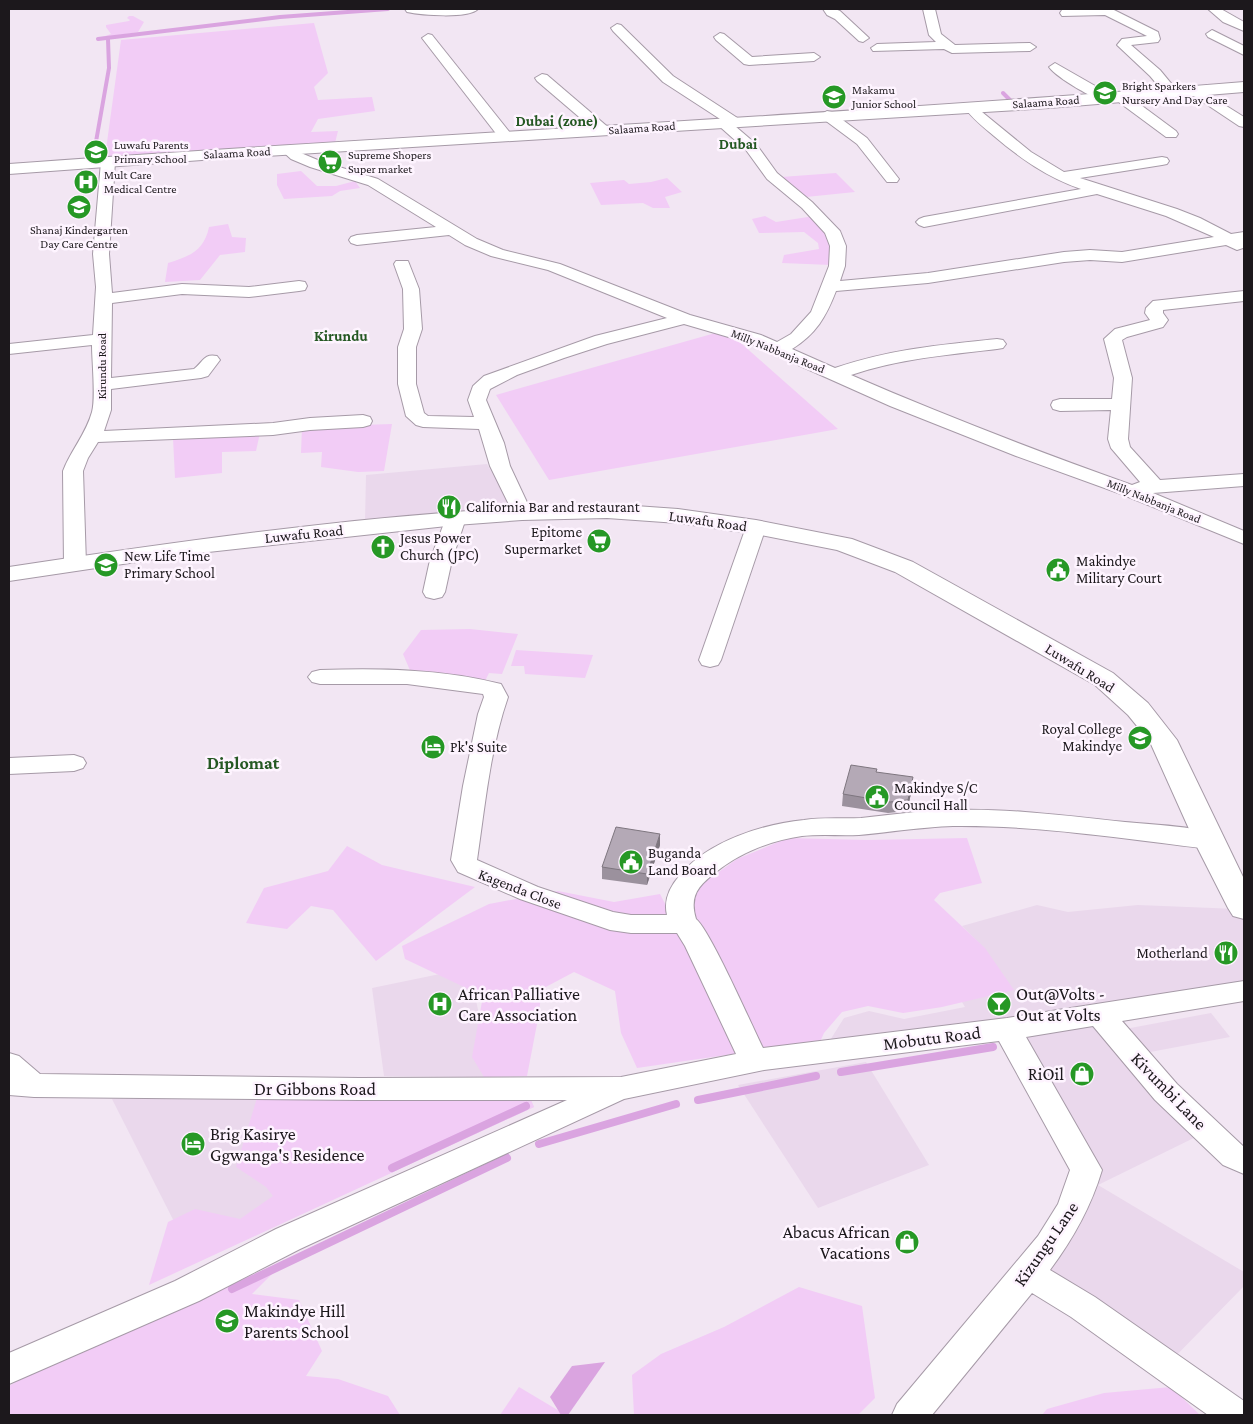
<svg xmlns="http://www.w3.org/2000/svg" width="1253" height="1424" viewBox="0 0 1253 1424" font-family="'Crimson Pro',serif">
<style>
.built{fill:#ead8ec}
.green{fill:#f2ccf6}
.water{fill:#daa4e0}
.lines{fill:none;stroke-linecap:round;stroke-linejoin:round}
.stream-far1{stroke:#daa4e0;stroke-width:4}
.stream{stroke:#daa4e0;stroke-width:8}
.minor-casing{stroke:#a69aa7;stroke-width:2}
.tertiary-casing{stroke:#a69aa7;stroke-width:2}
.secondary-casing{stroke:#a69aa7;stroke-width:2}
.minor{fill:#fff;fill-rule:evenodd}
.tertiary{fill:#fff;fill-rule:evenodd}
.secondary{fill:#fff;fill-rule:evenodd}
.wall{fill:#9b919d}
.shaded-wall{fill:#7e767f}
.building{fill:#b4a9b6;stroke:#7e767f}
.labels{text-anchor:middle;stroke-width:5;stroke-linejoin:round;paint-order:stroke}
.far-poi-label{font-size:12px;fill:#1c181c;stroke:#fef4ff;text-anchor:start}
.far-street-label{font-size:12px;fill:#1c181c;stroke:#fef4ff}
.far-quarter-label{font-size:15px;font-weight:bold;fill:#255823;stroke:#fef4ff}
.poi-label{font-size:15px;fill:#1c181c;stroke:#fef4ff;text-anchor:start}
.street-label{font-size:15px;fill:#1c181c;stroke:#fef4ff}
.quarter-label{font-size:18px;font-weight:bold;fill:#255823;stroke:#fef4ff}
.near-poi-label{font-size:18px;fill:#1c181c;stroke:#fef4ff;text-anchor:start}
.near-street-label{font-size:18px;fill:#1c181c;stroke:#fef4ff}
</style>
<rect width="100%" height="100%" fill="#f2e6f3"/>
<g class="built">
<polygon points="487,464 513,508 365,521 366,475"/>
<polygon points="1037,905 1068,912 1138,905 1237,909 1244,921 1244,983 827,1045 844,1018 869,1011 904,1019 965,1007 936,959 984,948 962,926"/>
<polygon points="469,968 493,1079 484,1077 384,1076 372,988"/>
<polygon points="1211,1013 1230,1037 1145,1053 1125,1029"/>
<polygon points="1094,1021 1204,1133 1098,1185 1244,1272 1244,1286 1165,1367 1047,1267 1098,1185 1089,1153 1019,1034"/>
<polygon points="866,1062 929,1165 818,1208 738,1085"/>
<polygon points="112,1099 531,1100 534,1107 195,1263"/>
</g>
<g class="green">
<polygon points="129,16 133,16 144,22 138,32 99,38 111,34 106,27 106,25 129,21 130,20 127,18"/>
<polygon points="314,23 328,73 314,87 318,100 372,97 375,111 318,119 311,132 338,131 335,143 105,157 121,40"/>
<polygon points="301,171 317,186 336,186 355,181 360,188 340,191 332,196 284,199 277,185 277,174"/>
<polygon points="836,173 855,192 806,197 781,177"/>
<polygon points="667,178 682,192 665,197 670,208 653,208 643,203 601,205 590,183 624,180 629,184 651,182"/>
<polygon points="765,216 776,222 814,216 829,231 831,265 782,263 784,255 819,249 818,243 804,232 759,233 752,219"/>
<path d="M228 224 232 237 246 238 245 252 220 255 200 280 165 282 168 263C190 256 204 251 209 227Z"/>
<polygon points="726,330 838,429 549,480 496,395"/>
<polygon points="392,424 384,471 358,472 321,467 322,452 301,453 302,427"/>
<polygon points="241,433 260,433 256,451 222,452 222,473 175,478 173,438 220,435 236,437"/>
<polygon points="470,629 518,634 502,674 489,673 484,683 412,675 403,654 421,630"/>
<polygon points="516,650 593,655 585,678 525,674 524,666 511,666"/>
<polygon points="788,838 867,840 967,838 982,883 940,893 934,900 985,948 1014,990 942,1007 903,1013 868,1006 842,1012 824,1033 819,1044 762,1052 690,913 692,891 737,859"/>
<polygon points="347,846 382,865 475,887 376,961 333,910 311,906 287,929 246,923 264,888 328,871"/>
<polygon points="558,891 614,902 660,894 724,1017 740,1053 637,1068 621,1033 615,991 574,972 542,989 538,1019 527,1076 484,1077 472,1057 483,996 405,959 402,946 489,904"/>
<polygon points="257,1098 531,1100 534,1107 149,1285 168,1222 195,1209 240,1219 273,1196 266,1187 236,1167"/>
<polygon points="274,1272 252,1294 299,1300 322,1351 306,1376 338,1379 388,1396 400,1415 9,1415 9,1386 190,1283"/>
<polygon points="799,1287 862,1306 875,1398 858,1415 634,1415 632,1375 661,1354 724,1327"/>
<polygon points="519,1387 566,1415 500,1415"/>
<polygon points="1171,1387 1200,1415 1042,1415 1047,1409 1104,1393"/>
</g>
<polygon class="water" points="605,1362 568,1415 561,1415 550,1397 572,1366"/>
<g class="lines">
<g class="stream-far1">
<polyline points="98,39 280,17 388,9"/>
<polyline points="1003,93 1010,100"/>
<polyline points="100,160 94,153 109,68 108,39"/>
</g>
<g class="stream">
<polyline points="841,1072 993,1047"/>
<polyline points="698,1100 816,1076"/>
<polyline points="539,1144 676,1104"/>
<polyline points="392,1168 526,1106"/>
<polyline points="232,1289 507,1158"/>
</g>
<defs>
<g id="minor">
<path d="M405 9H478C468 19 421 15 407 12Z"/>
<polygon points="823,9 835,9 840,11 869,38 863,42 859,41 835,19 827,15"/>
<polygon points="923,9 935,9 941,34 955,45 1030,43 1036,47 1030,51 952,53 944,49 873,51 871,48 877,44 936,42 929,35"/>
<polygon points="1066,9 1112,9 1158,32 1160,39 1158,42 1131,45 1160,70 1179,93 1177,96 1167,96 1150,76 1117,45 1122,39 1147,36 1105,15 1062,16 1060,13 1062,10"/>
<polygon points="1208,9 1221,9 1244,22 1244,31 1223,22"/>
<path d="M617 24 621 25 673 76 739 119 741 122 735 126 756 144 777 173 812 202 840 231 846 246 845 266 840 281 928 273 1064 252 1090 250 1122 252 1214 237 1166 216 1097 194 924 227 919 225 916 222 919 219 924 217 1081 189C1047 177 1021 159 994 136 983 127 972 118 963 106L965 103H975L982 112 1031 152 1064 172 1162 157 1167 158 1169 161 1167 164 1162 165 1080 178 1177 209 1200 218 1231 234 1244 232 1243 248 1237 250 1226 245 1122 262 1090 260 1064 262 928 283 836 291C826 317 816 334 792 349L835 368C891 349 939 345 997 339L1003 340 1006 344 1003 348 997 349C947 355 898 359 851 375 943 415 1037 451 1132 485L1140 482 1111 448 1108 439 1111 410 1060 411 1053 409 1051 405 1053 401 1060 399H1112L1114 378 1104 339 1115 329 1150 320 1145 313 1146 308 1153 301 1244 291V301L1163 310V313L1168 320 1163 327 1127 337 1122 340 1132 378 1128 439 1130 447 1160 480 1244 474V486L1153 493 1244 531V544L1121 494 1016 456 890 406 749 343 684 324 607 344 564 358 517 375 490 389 486 400 504 443 510 466 532 513 529 517 522 519 515 517 490 466 479 429 423 427 416 425 406 416 398 384V347L404 329 403 289 394 264 396 261H408L419 289 422 329 416 347V384L424 413 428 416 474 417 468 400 473 386 484 376 595 336 667 318 548 270 491 256 465 245 449 235 357 245 351 243 349 240 351 237 357 235 436 227 368 185 310 167 291 159 281 150 283 147H293L301 153 320 161 378 179 477 239 503 250 560 264 690 315 761 335 777 342 791 334 811 312 829 266 830 246 825 233 802 208 767 179 746 150 718 125 716 122 720 119 663 82 613 31 611 28Z"/>
<polygon points="1212,30 1244,46 1244,55 1208,37 1206,34"/>
<polygon points="720,33 724,34 752,57 814,53 820,57 814,61 749,65 744,64 716,40 714,37"/>
<polygon points="428,34 432,35 511,134 513,137 511,140 501,140 422,38"/>
<path d="M1055 63 1111 95 1113 98 1111 101C1099 104 1056 77 1049 67Z"/>
<polygon points="542,74 547,75 609,128 611,131 609,134 599,134 537,81 535,78"/>
<polygon points="1196,87 1244,117 1244,127 1239,126 1191,94 1189,91 1191,88"/>
<polygon points="1121,93 1126,94 1176,131 1178,134 1176,137 1166,137 1116,100 1114,97"/>
<polygon points="827,111 832,112 867,138 899,179 897,182 887,182 857,144 822,118 820,115"/>
<path d="M108 158 113 159 115 162 109 254 112 293 182 284 249 287 299 281 305 282 307 286 305 290 299 291 249 297 182 294 112 303 111 378 194 369C203 362 204 353 217 356L220 360 208 376 201 378 111 389V410L104 431 273 423 310 418 363 415 370 417 372 421 370 425 363 427 310 430 273 435 98 442 88 458 83 471 86 564 83 569 75 570 67 569 64 564 63 471C71 450 86 434 92 412 96 398 92 361 92 345L9 354V344L93 335 96 287 93 254 101 162 103 159Z"/>
<polygon points="456,512 463,514 466,518 452,560 445,592 442,597 434,599 426,597 423,592 430,560 446,518 449,514"/>
<polygon points="756,521 763,523 766,527 721,660 718,665 710,667 702,665 699,660 746,527 749,523"/>
<path d="M320 670C381 668 442 669 501 684L508 697C490 749 485 806 477 860L538 887 613 912 631 915H667C663 899 671 885 681 874 709 841 763 824 804 820 823 817 842 819 861 818 891 815 921 810 951 810 1009 808 1068 816 1125 822 1156 825 1189 826 1219 834L1223 840 1219 846 1210 849C1125 839 1039 825 953 826 922 827 891 832 859 835 840 836 821 834 802 836 772 840 739 853 716 872 698 886 689 896 696 919 710 930 752 1026 763 1048L1007 1018 1244 981V1001L1122 1021 1177 1084 1244 1147V1174L1223 1165 1155 1100 1093 1026 1026 1037 1102 1170C1091 1207 1073 1239 1050 1270L1095 1297 1244 1401V1415H1208L1071 1317 1032 1293 932 1415H892L897 1404 1038 1236 1058 1204 1070 1170 999 1041 764 1070 624 1099 300 1249 199 1301 9 1384V1353L175 1281 276 1229 567 1100H359L34 1097 9 1095V1053L19 1056 40 1074 359 1078 621 1077 736 1054 685 946 677 933H631L610 930 520 899 458 872 451 860 463 786 478 714 484 697 483 694 407 684H320L312 682 308 677 312 672Z"/>
<polygon points="74,755 83,758 86,763 83,768 74,771 9,774 9,758"/>
</g>
<path id="tertiary" d="M607 504 678 509 756 520 852 539 913 562 1113 673 1148 703 1177 740 1244 879V919L1233 916 1228 908 1198 849 1150 742 1128 715 1095 685 895 572 837 550 756 534 678 523 607 518 522 520 456 525 190 554 9 581V567C207 537 407 509 607 504Z"/>
<path id="secondary" d="M1244 82V92L1049 108 202 160 9 174V164C420 134 833 116 1244 82Z"/>
</defs>
<use href="#minor" class="minor-casing"/>
<use href="#tertiary" class="tertiary-casing"/>
<use href="#secondary" class="secondary-casing"/>
<use href="#minor" class="minor"/>
<use href="#tertiary" class="tertiary"/>
<use href="#secondary" class="secondary"/>
</g>
<g class="wall">
<polygon points="876,772 912,789 907,811 888,813 842,806 843,794"/>
<polygon points="660,834 660,845 647,885 602,879 602,867"/>
</g>
<g class="shaded-wall">
<polygon points="913,777 912,789 907,811 908,800"/>
<polygon points="660,834 660,845 647,885 647,874"/>
</g>
<g class="building">
<polygon points="851,765 877,769 876,772 913,777 908,800 890,802 843,794"/>
<polygon points="616,827 660,834 647,874 602,867"/>
</g>
<defs>
<symbol id="school-disc" viewBox="-11 -11 22 22"><circle r="9.5" fill="#269825" stroke="#fef4ff"/><path d="M0-5L7-2L0 1L-7-2ZM-4 1L0 2.5L4 1V4Q0 6-4 4Z" fill="#fff"/></symbol>
<symbol id="supermarket-disc" viewBox="-11 -11 22 22"><circle r="9.5" fill="#269825" stroke="#fef4ff"/><path d="M-6-5.5h2.5l.6 2H6L4.5 2H-2.5L-4.4-4H-6ZM-1.5 3.2a1.3 1.3 0 1 0 .1 0ZM3 3.2a1.3 1.3 0 1 0 .1 0Z" fill="#fff"/></symbol>
<symbol id="hospital-disc" viewBox="-11 -11 22 22"><circle r="9.5" fill="#269825" stroke="#fef4ff"/><path d="M-5-5h3v3.5h4V-5h3V5h-3V1.5h-4V5h-3Z" fill="#fff"/></symbol>
<symbol id="restaurant-disc" viewBox="-11 -11 22 22"><circle r="9.5" fill="#269825" stroke="#fef4ff"/><path d="M-5-6h1v4h1v-4h1v4h1v-4h1v5L-1.5 .5V6h-2V.5L-5-1ZM5-6V6H3V1.5H1.5Q1.5-4 5-6Z" fill="#fff"/></symbol>
<symbol id="church-disc" viewBox="-11 -11 22 22"><circle r="9.5" fill="#269825" stroke="#fef4ff"/><path d="M-1.2-6h2.4v3.5h3.3v2.4h-3.3V6h-2.4V-.1h-3.3v-2.4h3.3Z" fill="#fff"/></symbol>
<symbol id="civic-disc" viewBox="-11 -11 22 22"><circle r="9.5" fill="#269825" stroke="#fef4ff"/><path d="M-.6-6.5H3V-4.5H.6V-3L4-1V1h2V6H-6V1h2V-1L-.6-3ZM-1.2 2.5V6h2.4V2.5Z" fill="#fff"/></symbol>
<symbol id="university-disc" viewBox="-11 -11 22 22"><circle r="9.5" fill="#269825" stroke="#fef4ff"/><path d="M0-5L7-2L0 1L-7-2ZM-4 1L0 2.5L4 1V4Q0 6-4 4Z" fill="#fff"/></symbol>
<symbol id="hotel-disc" viewBox="-11 -11 22 22"><circle r="9.5" fill="#269825" stroke="#fef4ff"/><path d="M-6-4.5h1.5V1H6V5H4.5V3h-9V5H-6ZM-4 0a1.8 1.8 0 1 1 3.6 0ZM.5 0V-2.5h3Q6-2.5 6 0Z" fill="#fff"/></symbol>
<symbol id="bar-disc" viewBox="-11 -11 22 22"><circle r="9.5" fill="#269825" stroke="#fef4ff"/><path d="M-6-5H6L.8 .8V4.5H3.5V6h-7V4.5H-.8V.8Z" fill="#fff"/></symbol>
<symbol id="shop-disc" viewBox="-11 -11 22 22"><circle r="9.5" fill="#269825" stroke="#fef4ff"/><path d="M-5-2.5h2.3a2.7 3.5 0 0 1 5.4 0H5L5.5 6h-11ZM-1.5-2.5h3a1.5 2.3 0 0 0-3 0Z" fill="#fff"/></symbol>
</defs>
<g fill-rule="evenodd">
<use href="#school-disc" x="1091" y="79" width="28" height="28"/>
<use href="#school-disc" x="820" y="83" width="28" height="28"/>
<use href="#school-disc" x="82" y="138" width="28" height="28"/>
<use href="#supermarket-disc" x="316" y="148" width="28" height="28"/>
<use href="#hospital-disc" x="72" y="168" width="28" height="28"/>
<use href="#school-disc" x="65" y="193" width="28" height="28"/>
<use href="#restaurant-disc" x="435" y="493" width="28" height="28"/>
<use href="#supermarket-disc" x="585" y="527" width="28" height="28"/>
<use href="#church-disc" x="369" y="533" width="28" height="28"/>
<use href="#school-disc" x="92" y="551" width="28" height="28"/>
<use href="#civic-disc" x="1044" y="556" width="28" height="28"/>
<use href="#university-disc" x="1126" y="724" width="28" height="28"/>
<use href="#hotel-disc" x="419" y="733" width="28" height="28"/>
<use href="#civic-disc" x="863" y="783" width="28" height="28"/>
<use href="#civic-disc" x="617" y="848" width="28" height="28"/>
<use href="#restaurant-disc" x="1212" y="939" width="28" height="28"/>
<use href="#hospital-disc" x="426" y="990" width="28" height="28"/>
<use href="#bar-disc" x="985" y="990" width="28" height="28"/>
<use href="#shop-disc" x="1068" y="1060" width="28" height="28"/>
<use href="#hotel-disc" x="179" y="1130" width="28" height="28"/>
<use href="#shop-disc" x="893" y="1228" width="28" height="28"/>
<use href="#school-disc" x="213" y="1307" width="28" height="28"/>
</g>
<g class="labels">
<g class="far-poi-label">
<text x="1122" y="90">Bright Sparkers<tspan x="1122" dy="14">Nursery And Day Care</tspan></text>
<text x="852" y="94">Makamu<tspan x="852" dy="14">Junior School</tspan></text>
<text x="114" y="149">Luwafu Parents<tspan x="114" dy="14">Primary School</tspan></text>
<text x="348" y="159">Supreme Shopers<tspan x="348" dy="14">Super market</tspan></text>
<text x="104" y="179">Mult Care<tspan x="104" dy="14">Medical Centre</tspan></text>
<text x="79" y="234" text-anchor="middle">Shanaj Kindergarten<tspan x="79" dy="14">Day Care Centre</tspan></text>
</g>
<g class="far-street-label">
<text transform="translate(1046 102) rotate(-4)" y="4">Salaama Road</text>
<text transform="translate(642 128) rotate(-4)" y="4">Salaama Road</text>
<text transform="translate(237 153) rotate(-3)" y="4">Salaama Road</text>
<text transform="translate(778 351) rotate(22)" y="4">Milly Nabbanja Road</text>
<text transform="translate(102 366) rotate(-90)" y="4">Kirundu Road</text>
<text transform="translate(1154 501) rotate(22)" y="4">Milly Nabbanja Road</text>
</g>
<g class="far-quarter-label">
<text x="557" y="126">Dubai (zone)</text>
<text x="738" y="149">Dubai</text>
<text x="341" y="341">Kirundu</text>
</g>
<g class="poi-label">
<text x="466" y="512">California Bar and restaurant</text>
<text x="582" y="537" text-anchor="end">Epitome<tspan x="582" dy="17">Supermarket</tspan></text>
<text x="400" y="543">Jesus Power<tspan x="400" dy="17">Church (JPC)</tspan></text>
<text x="124" y="561">New Life Time<tspan x="124" dy="17">Primary School</tspan></text>
<text x="1076" y="566">Makindye<tspan x="1076" dy="17">Military Court</tspan></text>
<text x="1122" y="734" text-anchor="end">Royal College<tspan x="1122" dy="17">Makindye</tspan></text>
<text x="450" y="752">Pk's Suite</text>
<text x="894" y="793">Makindye S/C<tspan x="894" dy="17">Council Hall</tspan></text>
<text x="648" y="858">Buganda<tspan x="648" dy="17">Land Board</tspan></text>
<text x="1208" y="958" text-anchor="end">Motherland</text>
</g>
<g class="street-label">
<text transform="translate(708 521) rotate(8)" y="5">Luwafu Road</text>
<text transform="translate(304 534) rotate(-6)" y="5">Luwafu Road</text>
<text transform="translate(1080 668) rotate(32)" y="5">Luwafu Road</text>
<text transform="translate(520 889) rotate(21)" y="5">Kagenda Close</text>
</g>
<g class="quarter-label">
<text x="243" y="769">Diplomat</text>
</g>
<g class="near-poi-label">
<text x="458" y="1000">African Palliative<tspan x="458" dy="21">Care Association</tspan></text>
<text x="1016" y="1000">Out@Volts -<tspan x="1016" dy="21">Out at Volts</tspan></text>
<text x="1064" y="1080" text-anchor="end">RiOil</text>
<text x="210" y="1140">Brig Kasirye<tspan x="210" dy="21">Ggwanga's Residence</tspan></text>
<text x="890" y="1238" text-anchor="end">Abacus African<tspan x="890" dy="21">Vacations</tspan></text>
<text x="244" y="1317">Makindye Hill<tspan x="244" dy="21">Parents School</tspan></text>
</g>
<g class="near-street-label">
<text transform="translate(932 1038) rotate(-7)" y="6">Mobutu Road</text>
<text x="315" y="1095">Dr Gibbons Road</text>
<text transform="translate(1169 1091) rotate(46)" y="6">Kivumbi Lane</text>
<text transform="translate(1046 1244) rotate(-55)" y="6">Kizungu Lane</text>
</g>
</g>
<rect width="1253" height="1424" fill="none" stroke="#1c181c" stroke-width="20"/>
</svg>
